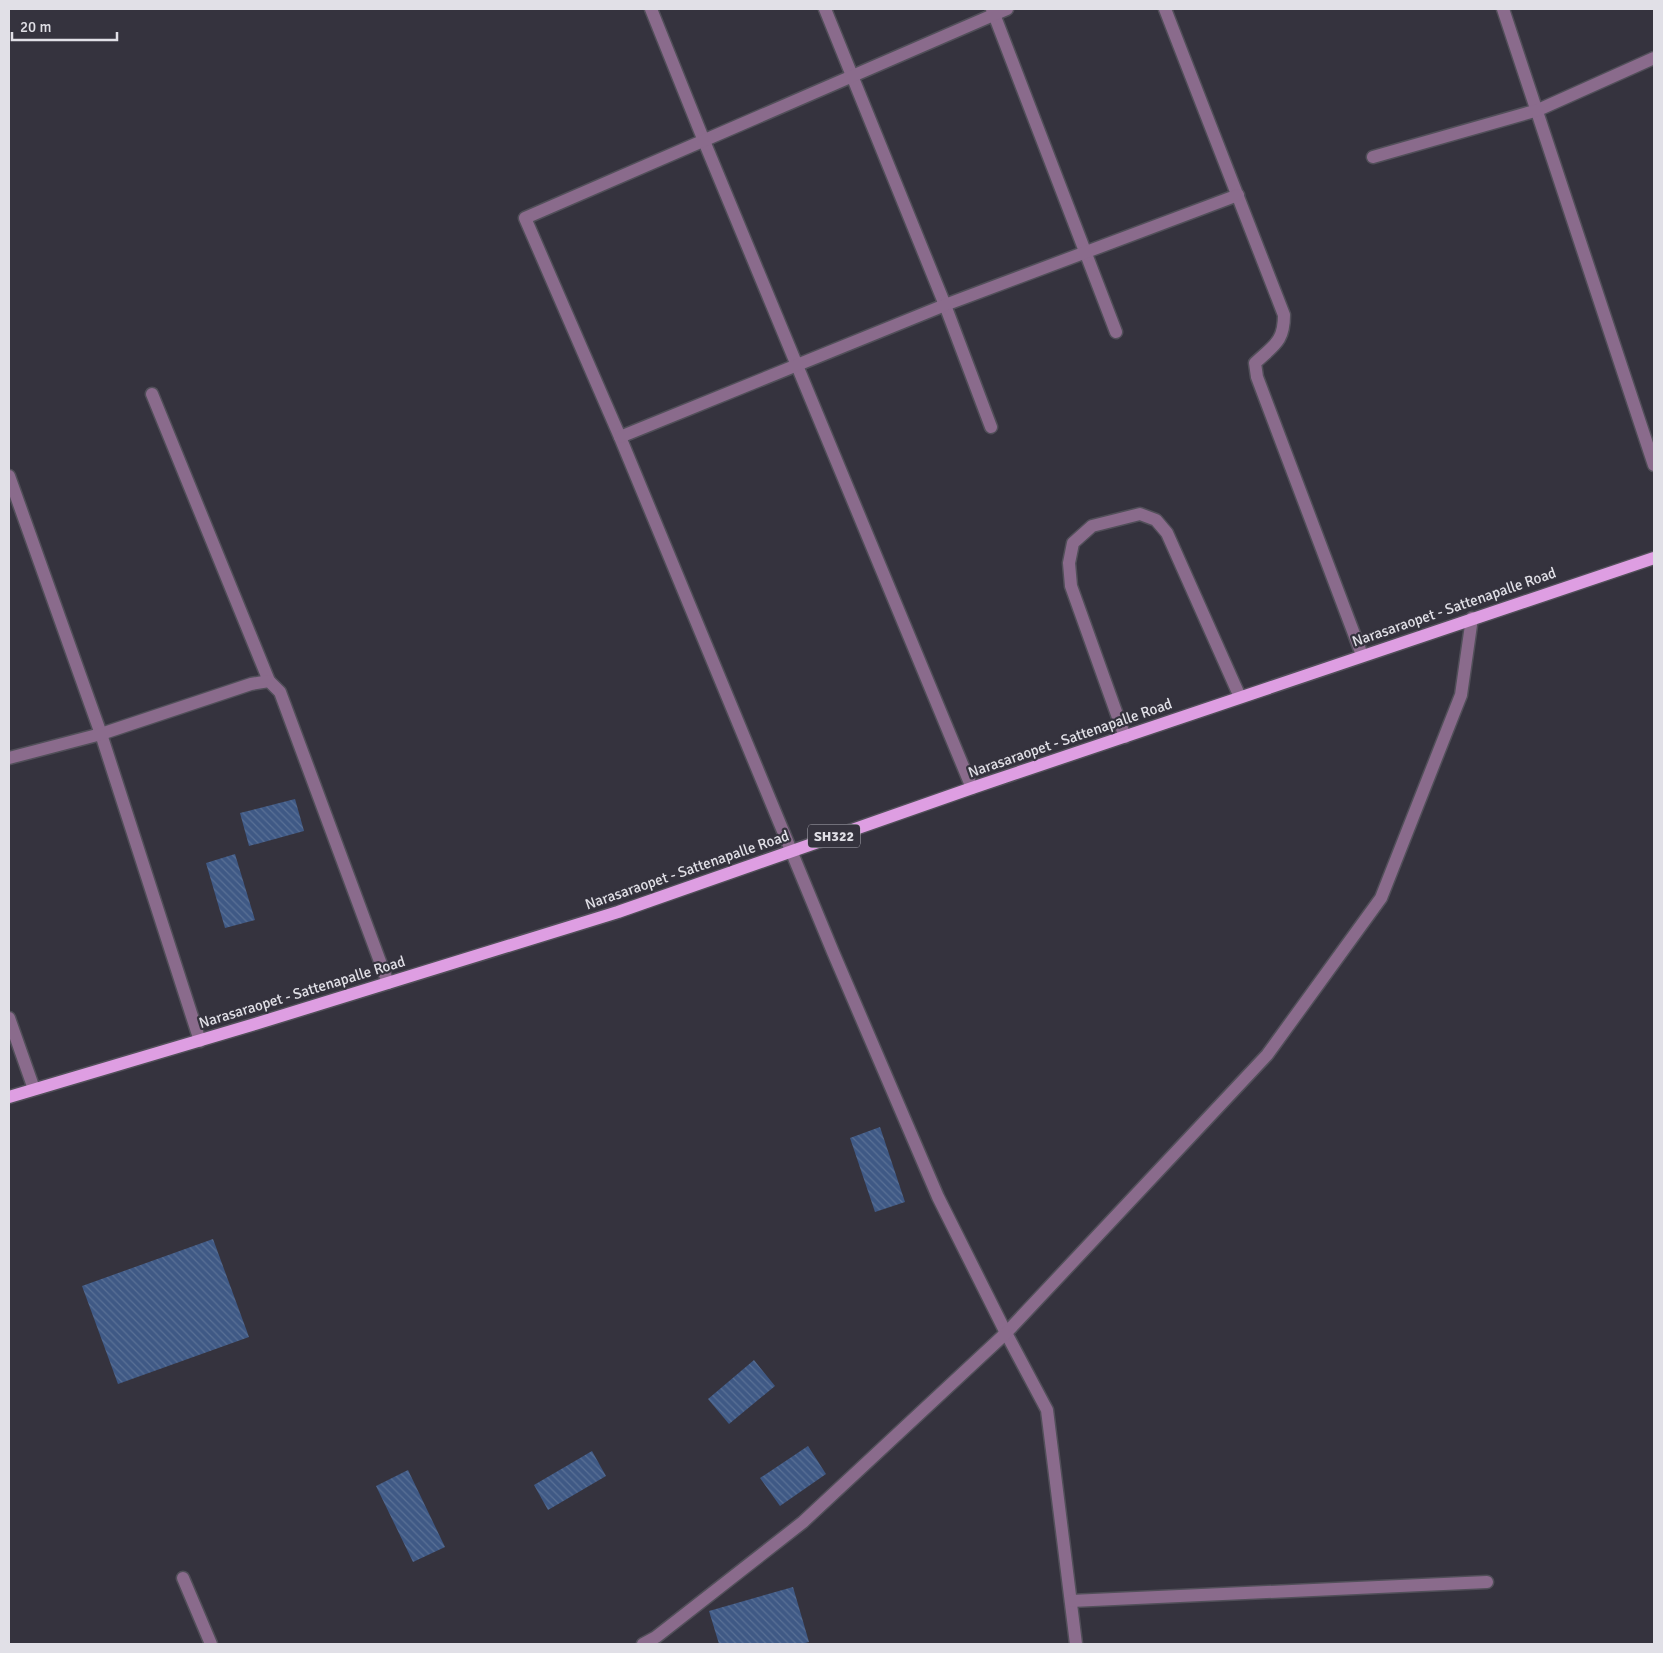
<svg xmlns="http://www.w3.org/2000/svg" width="1663" height="1653" viewBox="0 0 1663 1653" font-family="Signika,sans-serif">
<style>
.building{fill:url(#building-back-hatch)}
.lines{fill:none;stroke-linecap:round;stroke-linejoin:round}
.minor-casing{stroke:#514f59;stroke-width:15}
.major-casing{stroke:#514f59;stroke-width:15}
.minor{stroke:#8a6b8c;stroke-width:12}
.major{stroke:#de9ee2;stroke-width:12}
.labels{text-anchor:middle;stroke-width:4.5;stroke-linejoin:round;paint-order:stroke}
.shield{fill:#35333e;stroke:#adacb4;stroke-width:1}
.shield-label{font-size:14px;font-weight:bold;fill:#e1e0e7}
.street-label{font-size:15px;fill:#e1e0e7;stroke:#35333e}
</style>
<defs>
<pattern id="building-back-hatch" width="6" height="6" patternUnits="userSpaceOnUse" patternTransform="scale(1.25)"><rect width="6" height="6" fill="#3f5985"/><path d="M-1 5l2 2M0 0l6 6M5-1l2 2" fill="none" stroke="#5a7196"/></pattern>
</defs>
<rect width="100%" height="100%" fill="#35333e"/>
<g class="building">
<polygon points="295,799 304,831 249,846 240,813"/>
<polygon points="235,854 255,920 225,928 206,863"/>
<polygon points="880,1127 905,1202 875,1212 850,1138"/>
<polygon points="213,1239 249,1337 118,1384 82,1286"/>
<polygon points="754,1360 775,1386 729,1424 708,1399"/>
<polygon points="808,1446 826,1474 780,1506 760,1478"/>
<polygon points="592,1451 606,1476 548,1510 534,1485"/>
<polygon points="408,1470 445,1547 413,1562 376,1486"/>
<polygon points="793,1587 809,1642 801,1644 719,1644 709,1611"/>
</g>
<g class="lines">
<defs>
<g id="minor">
<polyline points="651,9 704,141 972,788"/>
<polyline points="825,9 945,305 991,427"/>
<polyline points="992,9 1116,332"/>
<polyline points="1007,9 525,218 620,437 833,952 938,1197 1006,1333 1047,1410 1076,1644"/>
<path d="M1165 9 1284 315C1284 342 1274 345 1255 363L1257 377 1362 655"/>
<polyline points="1503,9 1654,465"/>
<polyline points="1373,157 1538,110 1654,58"/>
<polyline points="152,394 269,681"/>
<polyline points="620,437 945,305 1238,195"/>
<polyline points="9,476 101,734 200,1041"/>
<polyline points="1125,737 1071,586 1069,563 1073,543 1092,526 1140,514 1156,520 1167,533 1240,697"/>
<polyline points="9,758 101,734 251,684 269,681 280,692 388,983"/>
<polyline points="9,1018 34,1089"/>
<polyline points="183,1578 211,1644"/>
<polyline points="1071,1601 1487,1582"/>
<polyline points="643,1644 656,1637 803,1522 1006,1333 1267,1055 1381,898 1461,695 1472,618"/>
</g>
<polyline id="major" points="9,1097 255,1024 618,912 972,788 1654,558"/>
</defs>
<use href="#minor" class="minor-casing"/>
<use href="#major" class="major-casing"/>
<use href="#minor" class="minor"/>
<use href="#major" class="major"/>
</g>
<g class="labels">
<rect class="shield" x="808" y="824.5" width="52" height="23" rx="4"/>
<g class="shield-label">
<text x="834" y="841">SH322</text>
</g>
<g class="street-label">
<text transform="translate(1454 607) rotate(-19)" y="5">Narasaraopet - Sattenapalle Road</text>
<text transform="translate(1070 738) rotate(-19)" y="5">Narasaraopet - Sattenapalle Road</text>
<text transform="translate(687 870) rotate(-19)" y="5">Narasaraopet - Sattenapalle Road</text>
<text transform="translate(302 992) rotate(-17)" y="5">Narasaraopet - Sattenapalle Road</text>
</g>
</g>
<rect width="1663" height="1653" fill="none" stroke="#e1e0e7" stroke-width="20"/>
<path d="M12 32v8h105v-8" fill="none" stroke="#e1e0e7" stroke-width="2.5"/>
<text x="20" y="32" font-size="15" fill="#e1e0e7" stroke="#35333e" stroke-width="4" paint-order="stroke">20 m</text>
</svg>
